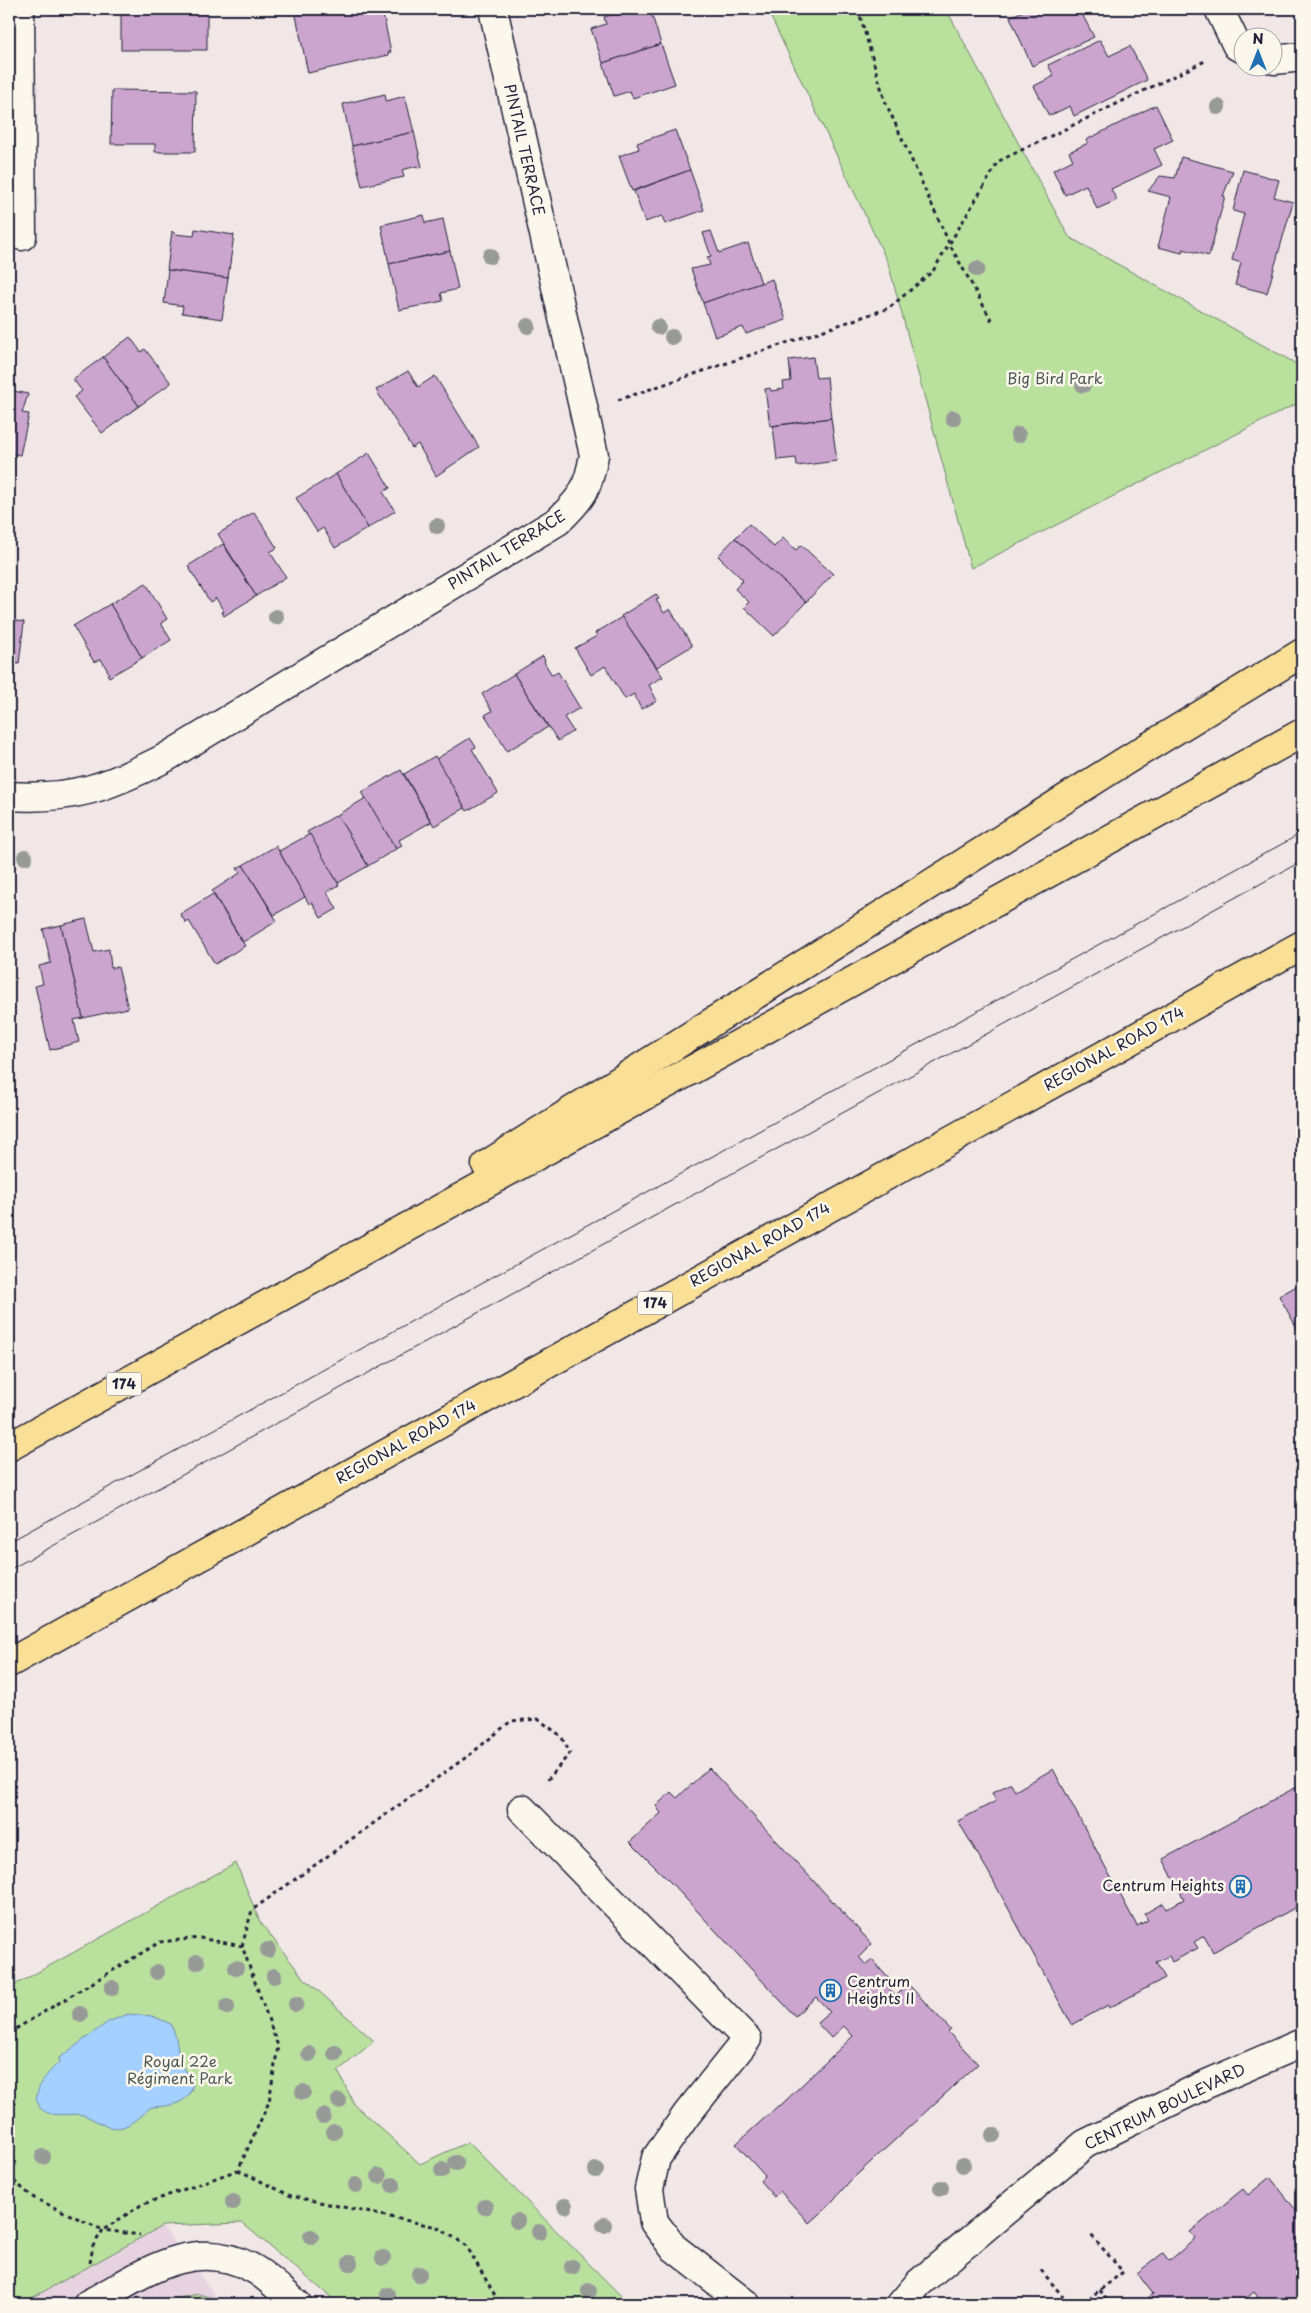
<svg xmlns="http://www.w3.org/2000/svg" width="1311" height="2313" viewBox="0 0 1311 2313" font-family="'Playpen Sans',sans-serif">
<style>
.built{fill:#e6d3df}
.green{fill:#b9e19d;stroke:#6e826c}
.water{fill:#a3d0fe;stroke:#6f8ab0}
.building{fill:#cba5ce;stroke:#22223b}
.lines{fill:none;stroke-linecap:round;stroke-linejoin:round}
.minor-casing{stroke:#22223b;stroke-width:31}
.highway-casing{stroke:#22223b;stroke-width:31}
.path{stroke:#22223b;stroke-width:3;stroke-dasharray:4 4;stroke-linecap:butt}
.minor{stroke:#fbf7ec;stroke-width:28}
.highway{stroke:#fadf96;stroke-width:28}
.tram{stroke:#22223b;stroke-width:1}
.tree{fill:#989a98}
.labels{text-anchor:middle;stroke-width:5;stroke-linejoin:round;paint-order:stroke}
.shield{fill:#fbf7ec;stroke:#636270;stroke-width:1}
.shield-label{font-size:14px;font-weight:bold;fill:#22223b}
.street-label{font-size:15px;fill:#22223b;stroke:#fbf7ec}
.park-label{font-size:15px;fill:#4f5b58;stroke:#fbf7ec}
.poi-label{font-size:15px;fill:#22223b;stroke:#fbf7ec;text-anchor:end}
</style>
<rect width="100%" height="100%" fill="#f1e7e6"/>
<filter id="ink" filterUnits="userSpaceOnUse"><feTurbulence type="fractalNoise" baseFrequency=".02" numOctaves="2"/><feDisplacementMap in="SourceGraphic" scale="10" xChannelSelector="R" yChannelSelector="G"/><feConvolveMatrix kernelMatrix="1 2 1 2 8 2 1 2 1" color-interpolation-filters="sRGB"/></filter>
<g filter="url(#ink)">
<polygon class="built" points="162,2226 222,2304 21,2304"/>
<g class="green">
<polygon points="767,9 946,9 1069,237 1302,367 1302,401 971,568 888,263"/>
<polygon points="236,1863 260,1922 302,1976 374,2041 338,2071 354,2104 420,2164 468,2142 629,2304 339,2304 242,2223 162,2226 21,2304 9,2304 9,1988"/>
<polygon points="198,2294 234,2304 179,2304 175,2299"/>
</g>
<path class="water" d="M128 2014 152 2016 171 2024 176 2038 180 2064 193 2079C193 2104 172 2106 152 2107 142 2113 135 2123 123 2127 107 2131 98 2120 83 2115 73 2113 62 2116 52 2114 20 2107 45 2073 60 2062L59 2058 108 2022Z"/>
<g class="building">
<rect x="121" y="9" width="86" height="41"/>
<polygon points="305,9 382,9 391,52 388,52 389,55 308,73 295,11"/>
<polygon points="628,9 650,9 661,44 603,63 591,29 606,24 604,17"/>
<polygon points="1027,9 1089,9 1081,12 1094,37 1032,66 1010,17"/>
<polygon points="1100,40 1109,56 1130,46 1147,80 1074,116 1070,106 1049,116 1034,86 1054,76 1048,65"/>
<polygon points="661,44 675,84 633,98 630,91 614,96 603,63"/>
<polygon points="112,90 196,91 195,152 155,152 155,144 111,144"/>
<polygon points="385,94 386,101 405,96 414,132 352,146 343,104"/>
<polygon points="1156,105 1173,140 1154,149 1162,165 1111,189 1117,200 1097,209 1086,185 1065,195 1053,170 1073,160 1069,152 1088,143 1086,140"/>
<polygon points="675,130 690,170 632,191 619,156 639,149 637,143"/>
<polygon points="414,132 422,167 418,168 417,166 402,170 404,177 362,186 352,146"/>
<polygon points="1181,157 1233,171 1223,196 1225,196 1209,256 1183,249 1182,253 1158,247 1171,197 1148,191 1160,176 1175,178"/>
<polygon points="690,170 704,210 665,224 662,216 645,222 634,191"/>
<polygon points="1243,170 1279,180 1274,197 1293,202 1267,293 1235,285 1241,263 1232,260 1244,214 1233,211"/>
<polygon points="424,215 425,223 443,219 450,251 389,264 381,225"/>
<polygon points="195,229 234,235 228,278 167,270 172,231 175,234 194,236"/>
<polygon points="711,231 719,253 748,243 761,283 703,303 691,269 710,265 707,257 711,256 703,233"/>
<polygon points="450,251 458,289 441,293 443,301 399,310 389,264"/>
<polygon points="168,270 228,278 222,319 182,313 183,306 164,303"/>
<polygon points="772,279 786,320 746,334 743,327 715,337 703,303"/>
<polygon points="130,337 141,352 145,349 171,383 139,406 103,357"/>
<polygon points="103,357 139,406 102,433 74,397 82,391 73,379"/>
<polygon points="813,357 816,378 827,377 831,418 770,426 765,389 770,388 771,391 784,389 783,382 791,381 789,360"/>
<polygon points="408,371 418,387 435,376 479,447 436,476 418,444 412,448 376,390"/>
<polygon points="9,390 28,394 22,413 29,414 20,455 9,453"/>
<polygon points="831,418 837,461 797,466 796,458 777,460 773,426"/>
<polygon points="369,453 390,488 383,492 395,511 368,528 336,474"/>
<polygon points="336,474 368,528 335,548 323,528 317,532 296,498"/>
<polygon points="254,512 277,548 270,552 286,577 256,596 218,534"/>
<polygon points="749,524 774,547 783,538 796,550 801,545 833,574 806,602 735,538"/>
<polygon points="735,538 806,602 774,636 744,607 749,602 735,589 743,580 718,556"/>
<polygon points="223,544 256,596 224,616 222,612 224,612 216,598 210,602 188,566"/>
<polygon points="146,583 167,619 161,623 171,640 142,658 110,604"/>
<polygon points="656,594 659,599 656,600 664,613 670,609 692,646 657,667 621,616"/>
<polygon points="110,604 142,658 109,677 107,674 109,673 101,659 94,662 73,626"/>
<polygon points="622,617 663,677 649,685 657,701 641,709 634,694 625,699 605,666 591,675 575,648 597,636 595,633"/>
<polygon points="9,620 24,622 19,664 12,663 9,685"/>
<polygon points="543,656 545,661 544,662 552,675 558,672 580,708 564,717 573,731 558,741 514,674"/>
<polygon points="514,674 548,727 507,751 485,715 492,711 482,694"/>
<polygon points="470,738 476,747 472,749 498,793 467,811 436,759"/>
<polygon points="435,756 465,808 434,826 404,774"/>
<polygon points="401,770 431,822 399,840 402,846 396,849 362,792"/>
<polygon points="366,798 396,849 368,866 337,815"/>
<polygon points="337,815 368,866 338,883 307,832"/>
<polygon points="310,834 339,885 327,892 337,909 321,918 312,902 309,904 305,897 279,851"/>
<polygon points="276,846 305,897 274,915 243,865"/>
<polygon points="243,865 277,921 243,942 212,891 240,873 237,868"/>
<polygon points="213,894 245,946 215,964 189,921 186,923 180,914"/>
<polygon points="86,919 94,952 109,949 111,968 118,967 128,1008 83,1018 61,925"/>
<polygon points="61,925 83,1018 74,1020 79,1042 50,1050 35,986 43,984 39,966 51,963 43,929"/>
<polygon points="1302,1283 1302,1337 1279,1296"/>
<polygon points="709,1768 872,1944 859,1957 866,1965 872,1960 892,1982 887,1986 896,1996 908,1984 951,2030 948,2032 978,2064 850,2181 829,2205 809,2223 780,2191 774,2197 760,2181 765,2176 736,2144 779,2105 780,2106 853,2036 844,2026 831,2038 817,2023 830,2012 816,1997 795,2016 672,1884 630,1842 661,1813 656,1806 671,1792 677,1798"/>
<polygon points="1053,1769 1137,1926 1148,1920 1144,1914 1163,1903 1166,1909 1184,1899 1163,1859 1302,1784 1302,1904 1213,1952 1204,1936 1194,1942 1198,1948 1172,1962 1169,1956 1156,1962 1165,1978 1109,2008 1108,2005 1072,2025 989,1873 958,1821 996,1801 992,1793 1011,1783 1015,1791"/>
<polygon points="1270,2177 1302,2218 1302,2304 1248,2304 1258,2297 1254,2292 1239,2304 1141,2304 1153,2294 1137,2273 1163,2253 1169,2261 1195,2239 1190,2232 1243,2189 1248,2195"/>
</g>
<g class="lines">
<defs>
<g id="minor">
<polyline points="20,9 22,236"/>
<polyline points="1219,9 1237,46 1244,49"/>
<polyline points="1274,60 1302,57"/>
<path d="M9 796C74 800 108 787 165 758L558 521C583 497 588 489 594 455L493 9"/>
<polyline points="522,1809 747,2039 687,2114 656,2158 649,2189 654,2222 673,2247 746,2304"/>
<path d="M88 2304C141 2276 191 2235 252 2268 268 2276 283 2293 297 2304"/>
<polyline points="901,2304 919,2283 1085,2144 1202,2086 1302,2043"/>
</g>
<g id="highway">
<polyline points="486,1165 1125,761 1302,653"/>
<polyline points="9,1447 1302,733"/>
<polyline points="9,1663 1302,945"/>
</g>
</defs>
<use href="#minor" class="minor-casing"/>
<use href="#highway" class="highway-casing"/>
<g class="path">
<polyline points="858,9 885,101 950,245 993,323"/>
<polyline points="618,400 889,308 933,271 999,161 1205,61"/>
<polyline points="242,1946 252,1910 472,1753 511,1721 538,1719 561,1736 570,1753 545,1783"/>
<polyline points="9,2033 160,1942 200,1938 242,1946 278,2046 269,2102 238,2170 141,2205 103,2230 34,2198 9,2177"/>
<polyline points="238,2170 291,2196 437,2227 466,2245 500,2304"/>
<polyline points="90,2263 93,2246 103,2230 140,2235"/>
<polyline points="1041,2270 1069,2304"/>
<polyline points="1100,2290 1109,2304"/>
<polyline points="1082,2304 1123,2272 1091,2235"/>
</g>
<use href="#minor" class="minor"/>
<use href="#highway" class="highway"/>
<g class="tram">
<polyline points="9,1542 1302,833"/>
<polyline points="9,1570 1302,861"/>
</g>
</g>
<g class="tree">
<circle cx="1218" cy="107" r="8"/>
<circle cx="490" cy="256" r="8"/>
<circle cx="977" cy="269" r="8"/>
<circle cx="528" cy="326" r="8"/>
<circle cx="658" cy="327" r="8"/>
<circle cx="672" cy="337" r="8"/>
<circle cx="1083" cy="385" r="8"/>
<circle cx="953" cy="418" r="8"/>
<circle cx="1018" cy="435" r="8"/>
<circle cx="437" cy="526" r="8"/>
<circle cx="276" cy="617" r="8"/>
<circle cx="25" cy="857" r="8"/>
<circle cx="268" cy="1950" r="8"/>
<circle cx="197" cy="1962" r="8"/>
<circle cx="236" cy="1968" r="8"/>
<circle cx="157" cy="1972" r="8"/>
<circle cx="274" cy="1976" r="8"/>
<circle cx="112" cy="1988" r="8"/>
<circle cx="296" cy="2004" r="8"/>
<circle cx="227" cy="2007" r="8"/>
<circle cx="80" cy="2014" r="8"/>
<circle cx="335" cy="2053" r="8"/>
<circle cx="309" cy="2054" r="8"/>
<circle cx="303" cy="2092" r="8"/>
<circle cx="339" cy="2101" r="8"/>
<circle cx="323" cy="2116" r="8"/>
<circle cx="334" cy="2132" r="8"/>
<circle cx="993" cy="2135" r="8"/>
<circle cx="43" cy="2157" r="8"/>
<circle cx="456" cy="2163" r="8"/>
<circle cx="963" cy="2165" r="8"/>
<circle cx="442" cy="2170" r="8"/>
<circle cx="596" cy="2170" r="8"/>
<circle cx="379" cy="2176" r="8"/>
<circle cx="356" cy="2185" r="8"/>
<circle cx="393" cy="2185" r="8"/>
<circle cx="941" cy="2188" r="8"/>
<circle cx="233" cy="2202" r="8"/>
<circle cx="565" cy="2206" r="8"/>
<circle cx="485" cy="2207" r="8"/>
<circle cx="517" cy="2221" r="8"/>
<circle cx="604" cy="2225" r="8"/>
<circle cx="539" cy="2232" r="8"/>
<circle cx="311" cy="2237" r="8"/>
<circle cx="383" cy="2258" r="8"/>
<circle cx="350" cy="2263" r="8"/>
<circle cx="572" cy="2267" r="8"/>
<circle cx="419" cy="2274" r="8"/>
<circle cx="589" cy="2291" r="8"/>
<circle cx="388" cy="2295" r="8"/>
</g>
</g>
<defs>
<symbol id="building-ring" viewBox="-11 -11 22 22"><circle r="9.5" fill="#fbf7ec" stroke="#1f6fb2" stroke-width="1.5"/><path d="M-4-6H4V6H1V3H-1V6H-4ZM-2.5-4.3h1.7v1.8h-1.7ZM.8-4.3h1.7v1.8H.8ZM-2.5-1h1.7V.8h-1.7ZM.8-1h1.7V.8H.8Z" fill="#1f6fb2"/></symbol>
</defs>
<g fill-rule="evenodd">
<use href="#building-ring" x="1228" y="1874" width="25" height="25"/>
<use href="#building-ring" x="818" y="1978" width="25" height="25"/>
</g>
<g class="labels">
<g class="shield">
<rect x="637.5" y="1291.5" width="35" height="23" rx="4"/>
<rect x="106.5" y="1372.5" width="35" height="23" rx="4"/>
</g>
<g class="shield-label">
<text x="655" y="1308">174</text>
<text x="124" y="1389">174</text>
</g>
<g class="street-label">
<text transform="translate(524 150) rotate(77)" y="5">PINTAIL TERRACE</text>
<text transform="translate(507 550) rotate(-32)" y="5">PINTAIL TERRACE</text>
<text transform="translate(1114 1049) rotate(-29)" y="5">REGIONAL ROAD 174</text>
<text transform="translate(760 1245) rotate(-29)" y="5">REGIONAL ROAD 174</text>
<text transform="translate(406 1442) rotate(-29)" y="5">REGIONAL ROAD 174</text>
<text transform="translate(1165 2107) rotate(-26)" y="5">CENTRUM BOULEVARD</text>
</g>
<g class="park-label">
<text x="1055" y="384">Big Bird Park</text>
<text x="180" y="2067">Royal 22e<tspan x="180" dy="17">Régiment Park</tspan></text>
</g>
<g class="poi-label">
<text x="1224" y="1891">Centrum Heights</text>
<text x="847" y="1987" text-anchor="start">Centrum<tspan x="847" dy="17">Heights II</tspan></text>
</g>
</g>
<rect width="1311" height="2313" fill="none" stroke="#fbf7ec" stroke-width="30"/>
<rect x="15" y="15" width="1281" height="2283" fill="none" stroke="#22223b" stroke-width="2" filter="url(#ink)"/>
<g transform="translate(1258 52)"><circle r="24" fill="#fbf7ec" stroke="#a4a2a5"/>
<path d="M0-4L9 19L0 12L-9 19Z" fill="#1f6fb2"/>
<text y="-8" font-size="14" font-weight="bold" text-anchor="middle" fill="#22223b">N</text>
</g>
</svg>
